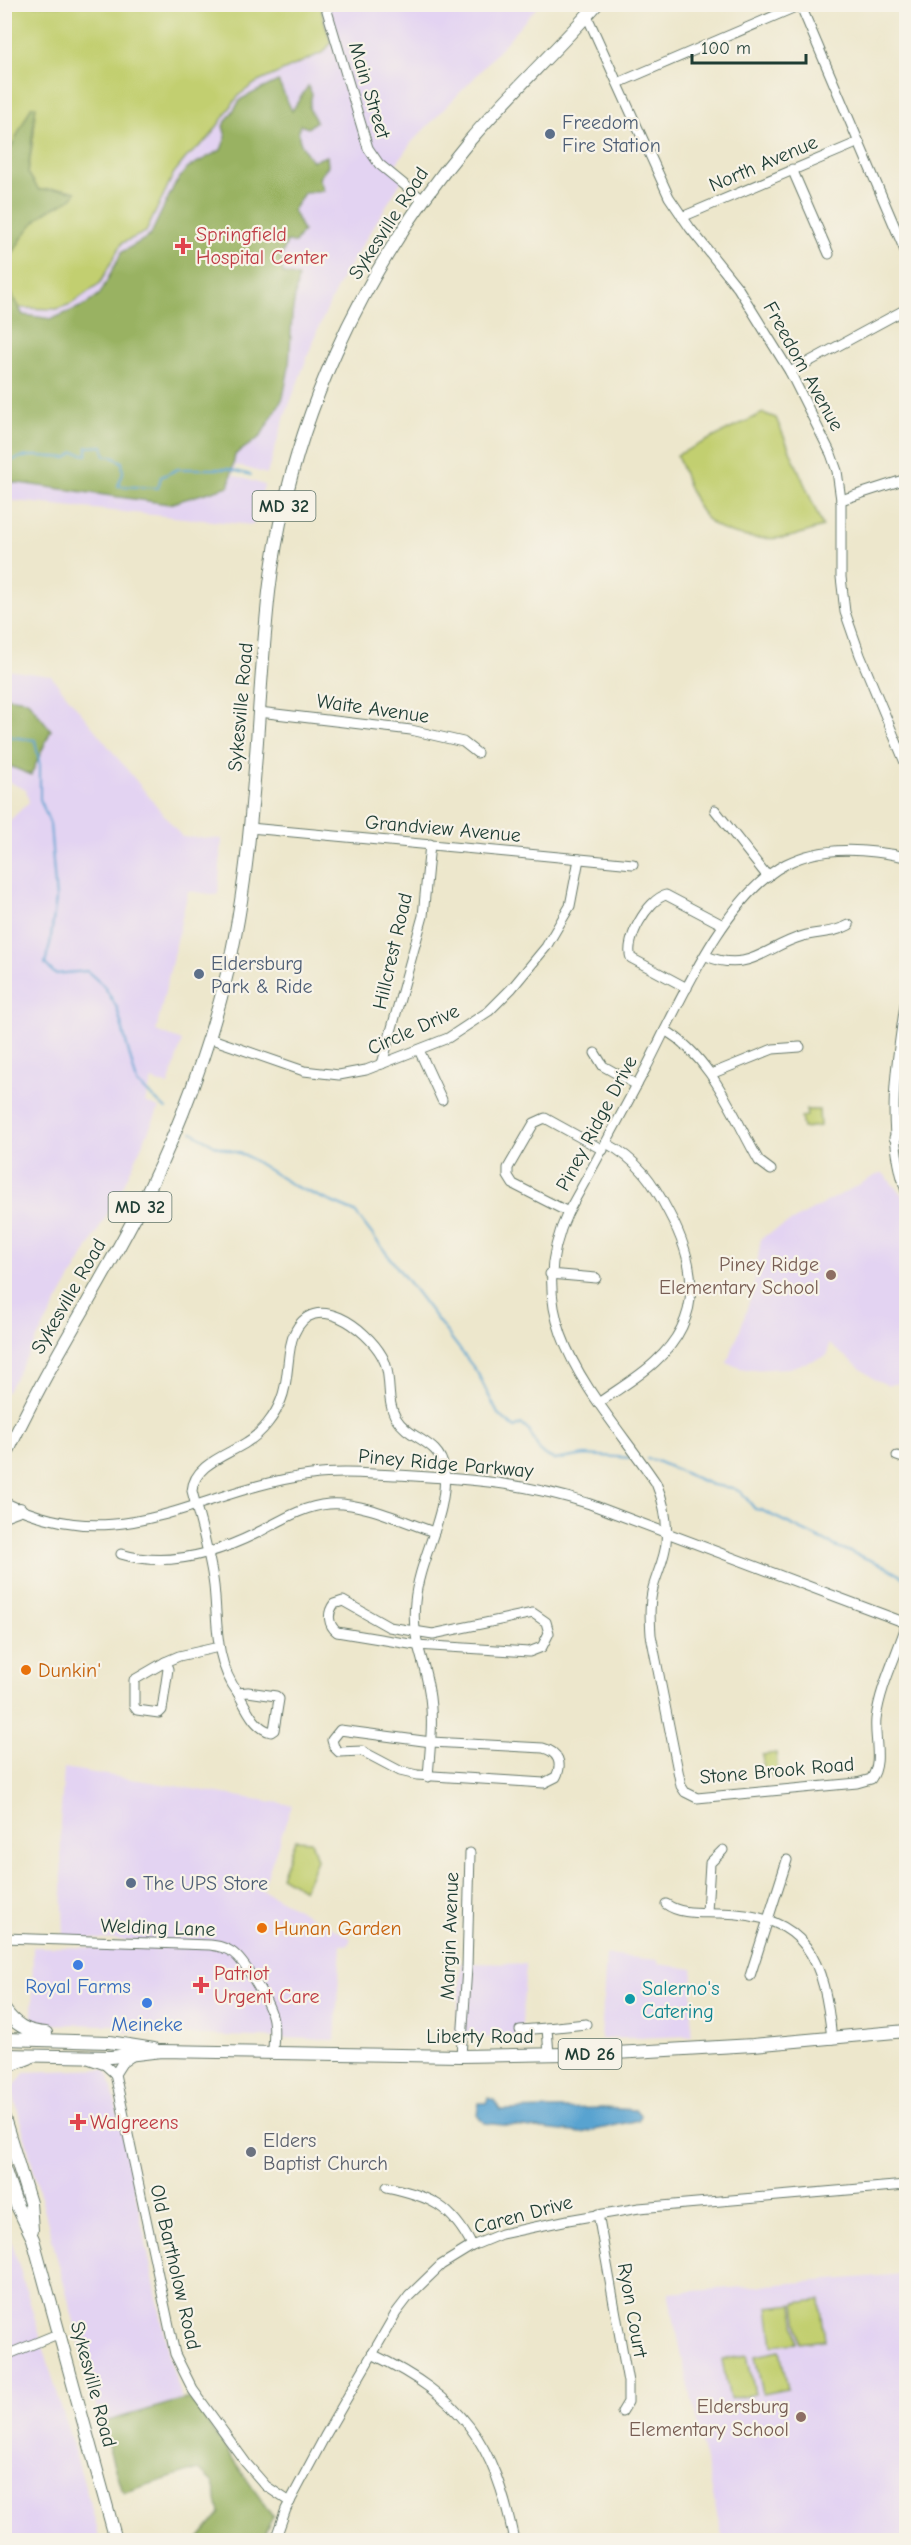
<svg xmlns="http://www.w3.org/2000/svg" width="911" height="2545" viewBox="0 0 911 2545" font-family="'Comic Neue',sans-serif">
<style>
.built{fill:#e3d3f2}
.green{fill:#c2cf70;stroke:#708652;stroke-width:1.5}
.forest{fill:#99b262;stroke:#5c784b;stroke-width:1.5}
.water{fill:#58a3d0;stroke:#3c7082;stroke-width:1.5}
.lines{fill:none;stroke-linecap:round;stroke-linejoin:round}
.stream{stroke:#58a3d0;stroke-width:2}
.minor-casing{stroke:#677869;stroke-width:11}
.major-casing{stroke:#677869;stroke-width:14}
.minor{stroke:#fff;stroke-width:9}
.major{stroke:#fff;stroke-width:12}
.service-dot{fill:#5c6f8a;stroke:#f7f3e8;stroke-width:2}
.health-dot{fill:#e0444e;stroke:#f7f3e8;stroke-width:2}
.education-dot{fill:#8d6e63;stroke:#f7f3e8;stroke-width:2}
.food-dot{fill:#e8710a;stroke:#f7f3e8;stroke-width:2}
.shop-dot{fill:#3f7fe0;stroke:#f7f3e8;stroke-width:2}
.culture-dot{fill:#0f9aa8;stroke:#f7f3e8;stroke-width:2}
.worship-dot{fill:#6b7280;stroke:#f7f3e8;stroke-width:2}
.labels{text-anchor:middle;stroke-width:4.5;stroke-linejoin:round;paint-order:stroke}
.shield{fill:#f7f3e8;stroke:#60746a;stroke-width:1.5}
.shield-label{font-size:18px;font-weight:bold;fill:#1f3d34}
.street-label{font-size:20px;fill:#1f3d34;stroke:#f7f3e8}
.service-label{font-size:20px;fill:#4e5e75;stroke:#f7f3e8;text-anchor:start}
.health-label{font-size:20px;fill:#be3a42;stroke:#f7f3e8;text-anchor:start}
.education-label{font-size:20px;fill:#785e54;stroke:#f7f3e8;text-anchor:end}
.food-label{font-size:20px;fill:#c56008;stroke:#f7f3e8;text-anchor:start}
.shop-label{font-size:20px;fill:#366cbe;stroke:#f7f3e8}
.culture-label{font-size:20px;fill:#0d838f;stroke:#f7f3e8;text-anchor:start}
.worship-label{font-size:20px;fill:#5b616d;stroke:#f7f3e8;text-anchor:start}
</style>
<rect width="100%" height="100%" fill="#f7f3e8"/>
<filter id="ink" filterUnits="userSpaceOnUse"><feTurbulence type="fractalNoise" baseFrequency=".0167" numOctaves="2"/><feDisplacementMap in="SourceGraphic" scale="12" xChannelSelector="R" yChannelSelector="G"/><feConvolveMatrix kernelMatrix="1 2 1 2 8 2 1 2 1" color-interpolation-filters="sRGB"/></filter>
<filter id="wash" filterUnits="userSpaceOnUse"><feTurbulence type="fractalNoise" baseFrequency=".008" numOctaves="4" result="noise"/><feDisplacementMap in="SourceGraphic" scale="24" xChannelSelector="R" yChannelSelector="G"/><feGaussianBlur stdDeviation="1.35" result="paint"/><feColorMatrix in="noise" values="0 0 0 0 0 0 0 0 0 0 0 0 0 0 0 0 0 1.4 0 .05"/><feComposite in="paint" operator="in"/></filter>
<g filter="url(#wash)">
<rect width="100%" height="100%" fill="#ede7cc"/>
<g class="built">
<polygon points="4,5 539,5 476,76 411,143 394,167 404,177 340,281 317,331 285,416 267,474 236,465 233,475 264,485 253,525 5,500"/>
<polygon points="5,670 51,676 182,837 222,839 218,895 188,891 156,1031 182,1041 168,1086 152,1080 145,1102 159,1108 124,1184 7,1392 5,1391 4,826 29,802 26,790 5,780"/>
<polygon points="882,1172 901,1194 906,1208 906,1382 888,1385 874,1379 829,1344 827,1356 789,1368 746,1370 727,1363 741,1327 753,1290 761,1238"/>
<polygon points="64,1768 292,1805 262,1890 351,1938 348,1945 341,1945 335,2040 123,2032 119,2025 32,2024 33,1947 160,1948 160,1941 64,1938 60,1823"/>
<polygon points="606,1955 658,1960 658,1964 693,1969 691,2036 601,2039"/>
<polygon points="462,1963 526,1964 521,2038 455,2037"/>
<polygon points="104,2069 109,2076 127,2151 169,2356 182,2400 101,2423 12,2089 25,2072"/>
<polygon points="4,2216 93,2513 100,2540 5,2540"/>
<polygon points="906,2274 906,2540 723,2540 668,2293"/>
</g>
<g class="green">
<path d="M4 5H320L331 43 324 52 256 83 239 95 209 138 186 158 174 173 146 232 122 243 100 283 71 304 57 309 20 308C16 300 7 292 5 284 0 264 30 223 45 212 57 204 69 204 76 192L63 189 38 190 28 173 34 133 35 106 5 160 10 185 5 188Z"/>
<path d="M763 413 776 418 823 527C810 530 795 537 782 538 757 540 725 537 707 519 692 503 685 475 677 455Z"/>
<polygon points="806,1110 819,1110 820,1126 803,1128 801,1117 807,1116"/>
<polygon points="776,1753 778,1774 765,1776 762,1755"/>
<polygon points="295,1840 311,1841 317,1860 304,1890 281,1876"/>
<polygon points="820,2300 825,2340 800,2343 795,2303"/>
<polygon points="793,2304 797,2343 773,2346 768,2307"/>
<polygon points="780,2351 788,2389 763,2394 755,2356"/>
<polygon points="747,2355 755,2394 730,2399 722,2360"/>
</g>
<g class="forest">
<path d="M278 81 292 111 308 86 312 94 309 108 316 121 308 128 300 125C295 140 304 149 312 161L327 156 328 166 319 178 324 191 304 193 293 210 303 231 295 243 287 242 281 257 283 273 298 277 292 315 289 367 283 398 260 437 235 455 229 486 169 504 5 481V284L23 315 52 319 85 305 100 294 122 252 150 236 174 186 187 168 221 150 226 137 223 126 241 99Z"/>
<path d="M36 106 28 173 39 190 63 189 76 192C69 205 56 204 45 213 27 226 15 249 5 268V188L10 185 5 160 31 107Z"/>
<polygon points="5,697 27,700 51,730 31,775 5,764"/>
<polygon points="188,2398 195,2405 273,2517 261,2540 198,2540 220,2513 213,2483 198,2469 125,2492 121,2488 101,2423"/>
</g>
<polygon class="water" points="488,2098 494,2100 500,2110 603,2108 636,2110 641,2116 638,2120 582,2133 484,2123 477,2114 479,2103 486,2103"/>
<g class="lines">
<g class="stream">
<path d="M4 461 9 462C26 452 48 457 67 458L74 452 87 455V447L103 446 105 456H111L122 462 123 473 118 486 158 488 161 477 178 469H228L251 475"/>
<polyline points="4,727 11,737 35,740 40,766 40,799 50,824 56,899 50,944 45,964 55,974 87,971 104,986 117,1008 137,1083 166,1109"/>
<polyline points="192,1132 216,1146 245,1155 294,1186 355,1212 477,1372 498,1414 515,1428 521,1424 529,1431 541,1453 555,1460 585,1455 632,1458"/>
<polyline points="647,1459 654,1460 712,1485 733,1488 742,1493 755,1509 761,1510 835,1546 885,1566 906,1579"/>
</g>
</g>
</g>
<g filter="url(#ink)">
<g class="lines">
<defs>
<g id="minor">
<polyline points="325,4 368,148 379,164 423,200"/>
<polyline points="800,4 906,253"/>
<polyline points="587,16 669,197 690,228 738,288 790,372 831,454 837,471 841,500 841,577 845,612 860,655 906,765"/>
<polyline points="618,83 800,5"/>
<polyline points="792,169 829,254"/>
<polyline points="682,217 859,142"/>
<polyline points="790,372 906,309"/>
<polyline points="841,500 906,479"/>
<polyline points="259,712 411,730 463,742 477,753"/>
<polyline points="715,810 768,877"/>
<polyline points="250,828 633,864"/>
<path d="M906 857C867 849 823 845 786 864 724 896 678 1006 646 1068 620 1116 595 1164 568 1212 516 1323 598 1397 656 1483 664 1502 668 1522 666 1543 665 1558 657 1573 653 1588 649 1603 650 1619 651 1635L681 1786 685 1792 697 1798 857 1783 871 1779C883 1763 874 1738 876 1719 880 1687 896 1657 906 1626"/>
<path d="M706 956C750 974 766 946 803 936 819 932 835 933 849 925"/>
<path d="M687 988 631 958C624 941 648 899 666 895L723 925"/>
<path d="M906 999C896 1062 885 1129 906 1191"/>
<path d="M665 1030C713 1059 732 1114 759 1161L771 1170"/>
<polyline points="209,1038 304,1071 339,1075 366,1070 448,1038 489,1011 512,988 546,947 570,906 579,859"/>
<polyline points="419,1050 442,1100"/>
<polyline points="595,1053 603,1066 637,1085"/>
<polyline points="382,1064 423,916 430,844"/>
<polyline points="711,1074 773,1049 800,1047"/>
<polyline points="894,1138 906,1132"/>
<polyline points="568,1212 513,1184 508,1176 508,1168 534,1123 545,1118 603,1150"/>
<polyline points="550,1274 596,1278"/>
<path d="M600 1402C618 1389 639 1377 655 1362 704 1318 697 1265 669 1213 653 1182 638 1160 606 1143"/>
<polyline points="897,1456 906,1459"/>
<path d="M4 1502C122 1561 198 1489 311 1475 340 1471 369 1474 398 1475 466 1479 524 1482 590 1504L906 1623"/>
<path d="M121 1554C167 1568 215 1554 257 1533 280 1521 303 1506 329 1504 361 1501 404 1522 434 1532"/>
<path d="M343 1601 389 1627 433 1634 533 1613 546 1622 549 1633 542 1647 529 1652 416 1645 337 1632C328 1625 327 1613 334 1604Z"/>
<polygon points="165,1662 168,1669 162,1710 159,1713 137,1710 134,1706 134,1680"/>
<polyline points="165,1662 179,1656 219,1647"/>
<path d="M248 1692 276 1696 279 1699 274 1730 271 1732C254 1728 246 1707 238 1693Z"/>
<path d="M238 1693C214 1661 218 1623 214 1586 210 1553 200 1522 192 1491 194 1464 228 1455 247 1442 262 1433 275 1416 281 1400 290 1379 286 1351 294 1334 314 1288 367 1329 382 1356 393 1375 385 1400 396 1418 409 1440 440 1440 444 1469 449 1515 419 1557 415 1602 411 1640 424 1656 429 1691 434 1719 430 1748 428 1777"/>
<path d="M340 1730 431 1742 543 1748C558 1752 563 1763 556 1777L544 1783 417 1775 400 1771 362 1751 339 1752 334 1747 332 1740Z"/>
<path d="M666 1904C681 1915 702 1912 720 1913 809 1915 824 1960 832 2039"/>
<polyline points="707,1912 710,1863 723,1850"/>
<path d="M4 1938 210 1945C218 1946 225 1947 232 1952 244 1960 271 2005 273 2020 275 2030 273 2042 273 2053"/>
<polyline points="750,1976 787,1860"/>
<polyline points="520,2030 547,2028"/>
<polyline points="549,2055 547,2028 586,2024"/>
<polyline points="132,2056 122,2063 115,2074 175,2354 193,2390 246,2463 266,2486 290,2502"/>
<polyline points="461,2056 467,1968 470,1853"/>
<polyline points="88,2059 105,2065 115,2074"/>
<path d="M387 2187C430 2196 452 2206 472 2246"/>
<polyline points="598,2214 628,2382 628,2402 622,2412"/>
<path d="M372 2354C463 2398 494 2442 514 2540"/>
<polyline points="4,2356 60,2333"/>
<polyline points="275,2540 286,2509 325,2436 396,2313 409,2296 441,2265 472,2246 501,2234 568,2220 639,2208 906,2185"/>
</g>
<g id="major">
<path d="M4 1460C42 1374 95 1295 138 1211 173 1144 200 1073 220 1001 257 868 254 728 269 592 288 425 362 268 470 140 510 93 556 51 597 4"/>
<polyline points="4,1515 20,1509"/>
<path d="M4 2009C15 2025 27 2032 46 2033"/>
<polyline points="4,2039 109,2042 154,2049"/>
<polyline points="4,2055 111,2057 161,2051 461,2056 616,2053 753,2045 906,2031"/>
<polyline points="4,2072 11,2065 29,2058"/>
<polyline points="4,2118 30,2203 32,2230"/>
<polyline points="4,2168 17,2206 33,2239 116,2540"/>
</g>
</defs>
<use href="#minor" class="minor-casing"/>
<use href="#major" class="major-casing"/>
<use href="#minor" class="minor"/>
<use href="#major" class="major"/>
</g>
</g>
<g class="service-dot">
<circle cx="550" cy="134" r="6"/>
<circle cx="199" cy="974" r="6"/>
<circle cx="131" cy="1883" r="6"/>
</g>
<g class="health-dot">
<path d="M180 237h6v6h6v6h-6v6h-6v-6h-6v-6h6z"/>
<path d="M198 1976h6v6h6v6h-6v6h-6v-6h-6v-6h6z"/>
<path d="M75 2113h6v6h6v6h-6v6h-6v-6h-6v-6h6z"/>
</g>
<g class="education-dot">
<circle cx="831" cy="1275" r="6"/>
<circle cx="801" cy="2417" r="6"/>
</g>
<g class="food-dot">
<circle cx="26" cy="1670" r="6"/>
<circle cx="262" cy="1928" r="6"/>
</g>
<g class="shop-dot">
<circle cx="78" cy="1965" r="6"/>
<circle cx="147" cy="2003" r="6"/>
</g>
<circle class="culture-dot" cx="630" cy="1999" r="6"/>
<circle class="worship-dot" cx="251" cy="2152" r="6"/>
<g class="labels">
<g class="shield">
<rect x="252.5" y="491" width="63" height="30" rx="4.5"/>
<rect x="108.5" y="1192" width="63" height="30" rx="4.5"/>
<rect x="558.5" y="2039" width="63" height="30" rx="4.5"/>
</g>
<g class="shield-label">
<text x="284" y="512">MD 32</text>
<text x="140" y="1213">MD 32</text>
<text x="590" y="2060">MD 26</text>
</g>
<g class="street-label">
<text transform="translate(370 90) rotate(73)" y="7">Main Street</text>
<text transform="translate(763 163) rotate(-23)" y="7">North Avenue</text>
<text transform="translate(388 223) rotate(-57)" y="7">Sykesville Road</text>
<text transform="translate(804 366) rotate(61)" y="7">Freedom Avenue</text>
<text transform="translate(240 707) rotate(-85)" y="7">Sykesville Road</text>
<text transform="translate(373 708) rotate(8)" y="7">Waite Avenue</text>
<text transform="translate(443 828) rotate(5)" y="7">Grandview Avenue</text>
<text transform="translate(392 951) rotate(-77)" y="7">Hillcrest Road</text>
<text transform="translate(413 1029) rotate(-24)" y="7">Circle Drive</text>
<text transform="translate(596 1123) rotate(-62)" y="7">Piney Ridge Drive</text>
<text transform="translate(68 1296) rotate(-60)" y="7">Sykesville Road</text>
<text transform="translate(446 1463) rotate(5)" y="7">Piney Ridge Parkway</text>
<text transform="translate(777 1770) rotate(-5)" y="7">Stone Brook Road</text>
<text transform="translate(158 1927) rotate(2)" y="7">Welding Lane</text>
<text transform="translate(449 1936) rotate(-88)" y="7">Margin Avenue</text>
<text x="480" y="2043">Liberty Road</text>
<text transform="translate(523 2214) rotate(-15)" y="7">Caren Drive</text>
<text transform="translate(176 2267) rotate(77)" y="7">Old Bartholow Road</text>
<text transform="translate(633 2310) rotate(80)" y="7">Ryon Court</text>
<text transform="translate(94 2384) rotate(75)" y="7">Sykesville Road</text>
</g>
<g class="service-label">
<text x="562" y="129">Freedom<tspan x="562" dy="23">Fire Station</tspan></text>
<text x="211" y="970">Eldersburg<tspan x="211" dy="23">Park &amp; Ride</tspan></text>
<text x="143" y="1890">The UPS Store</text>
</g>
<g class="health-label">
<text x="196" y="241">Springfield<tspan x="196" dy="23">Hospital Center</tspan></text>
<text x="214" y="1980">Patriot<tspan x="214" dy="23">Urgent Care</tspan></text>
<text x="90" y="2129">Walgreens</text>
</g>
<g class="education-label">
<text x="819" y="1271">Piney Ridge<tspan x="819" dy="23">Elementary School</tspan></text>
<text x="789" y="2413">Eldersburg<tspan x="789" dy="23">Elementary School</tspan></text>
</g>
<g class="food-label">
<text x="38" y="1677">Dunkin'</text>
<text x="274" y="1935">Hunan Garden</text>
</g>
<g class="shop-label">
<text x="78" y="1993">Royal Farms</text>
<text x="147" y="2031">Meineke</text>
</g>
<g class="culture-label">
<text x="642" y="1995">Salerno's<tspan x="642" dy="23">Catering</tspan></text>
</g>
<g class="worship-label">
<text x="263" y="2147">Elders<tspan x="263" dy="23">Baptist Church</tspan></text>
</g>
</g>
<rect width="911" height="2545" fill="none" stroke="#f7f3e8" stroke-width="24"/>
<path d="M692 54v9h114v-9" fill="none" stroke="#1f3d34" stroke-width="3"/>
<text x="701" y="54" font-size="18" fill="#1f3d34" stroke="#f7f3e8" stroke-width="4.5" paint-order="stroke">100 m</text>
</svg>
